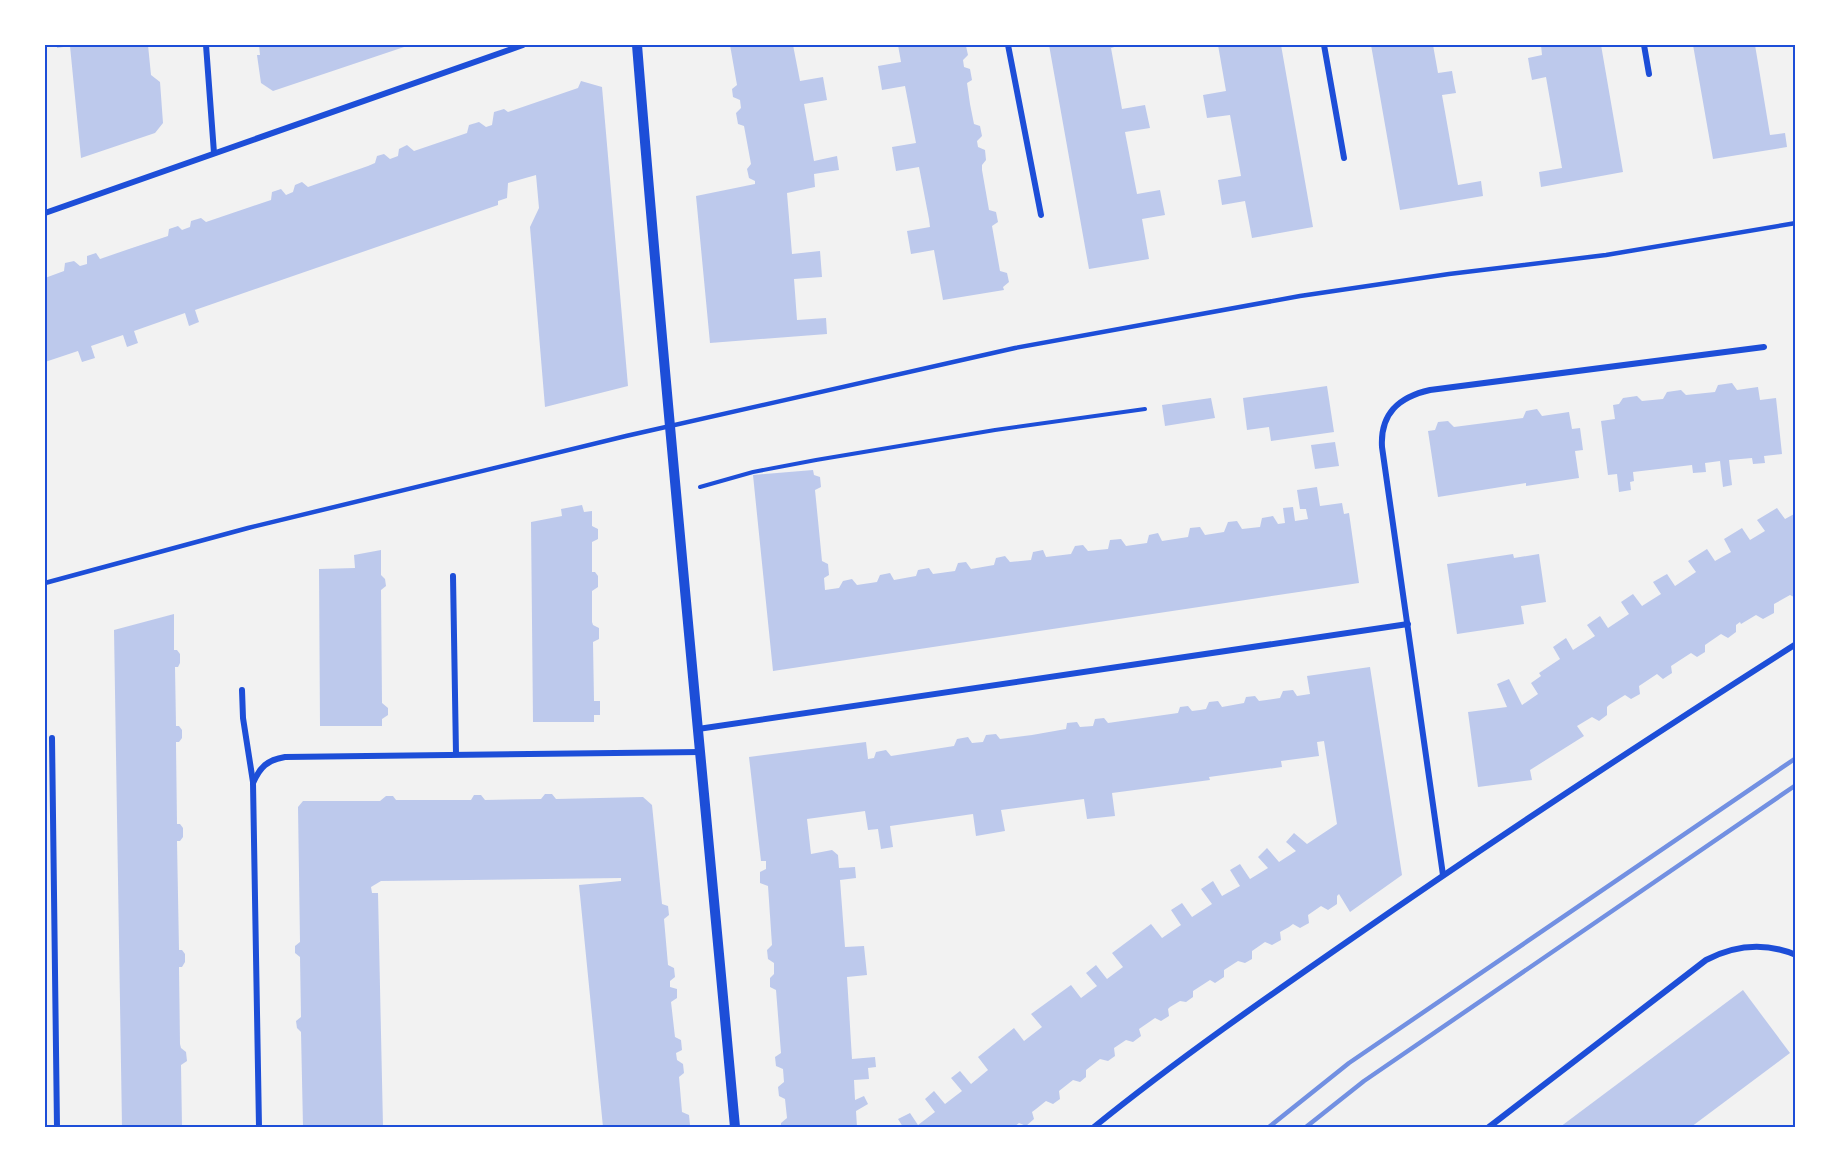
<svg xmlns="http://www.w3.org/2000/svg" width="1841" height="1172" viewBox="0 0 1841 1172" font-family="'Golos Text',sans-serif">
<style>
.building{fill:#bdc9ec}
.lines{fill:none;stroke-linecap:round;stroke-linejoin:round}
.path{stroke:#1d4ed8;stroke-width:4}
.service{stroke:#1d4ed8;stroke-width:4.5}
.minor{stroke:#1d4ed8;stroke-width:6}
.tertiary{stroke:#1d4ed8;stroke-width:10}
.rail{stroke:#7290e2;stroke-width:4.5}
.neatline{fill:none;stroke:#1d4ed8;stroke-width:2}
</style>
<rect width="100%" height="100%" fill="#f2f2f2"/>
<g class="building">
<polygon points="57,45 148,45 151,75 160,82 163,123 155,133 81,158 70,46 57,48"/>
<polygon points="259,45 410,45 273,91 261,83 257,55 260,55"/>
<polygon points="730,45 793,45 800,81 823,77 827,100 804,104 814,161 837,156 839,170 814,174 815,187 787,193 792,254 820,251 822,277 794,279 797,320 826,318 827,334 710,343 696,196 755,184 755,181 749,178 747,169 751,164 744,126 738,124 736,113 741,108 740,100 733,97 732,89 737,85"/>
<polygon points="898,45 966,46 968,55 963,60 964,67 970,69 972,80 967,83 970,104 974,124 980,126 982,136 977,141 978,147 985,150 986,160 982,165 982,170 989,210 996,212 998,222 992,226 1000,271 1007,273 1009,282 1003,287 1004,290 943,300 934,250 911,254 907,231 930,227 929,219 919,167 896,171 892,147 916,143 905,86 882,90 878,66 901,62"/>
<polygon points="1049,45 1121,45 1111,48 1122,109 1145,105 1150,128 1125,132 1137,194 1160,190 1165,215 1142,219 1149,259 1089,269"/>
<polygon points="1218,45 1281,45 1313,227 1252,238 1245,201 1222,205 1218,180 1241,176 1230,115 1207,118 1203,95 1226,91"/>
<polygon points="1371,45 1433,45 1438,73 1452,71 1454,83 1456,93 1442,95 1458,185 1481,181 1483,196 1400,210"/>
<polygon points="1541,45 1601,45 1623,172 1541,187 1539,172 1562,168 1546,77 1532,80 1530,70 1528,58 1542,55"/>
<polygon points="1693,45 1755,45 1770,135 1785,133 1787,147 1713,159"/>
<polygon points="581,81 602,87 628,386 545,407 530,227 539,208 536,175 508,183 507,198 498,201 498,205 195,310 199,322 189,326 185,313 134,331 138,343 127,347 123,335 91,346 95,358 82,362 78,351 45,362 45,278 64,271 65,263 74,261 80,266 87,264 87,256 96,253 100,259 129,249 168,236 169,229 178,226 182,230 190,227 191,221 201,218 206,222 271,200 272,192 281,189 286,195 293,192 295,185 302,182 308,187 368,166 375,163 377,156 384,154 390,159 398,156 399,149 407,145 414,151 467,133 469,125 479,122 486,127 492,125 494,112 504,109 508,112 578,88"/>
<polygon points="1732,383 1737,390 1758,387 1760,400 1776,398 1782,454 1764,456 1765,463 1753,464 1752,458 1729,460 1732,485 1723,487 1720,461 1705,463 1706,472 1693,473 1692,465 1633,472 1634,481 1630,482 1631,490 1619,492 1617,474 1608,475 1601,421 1615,419 1613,405 1619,404 1623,398 1637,396 1642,401 1663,399 1667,392 1681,390 1686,395 1715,392 1718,385"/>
<polygon points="1327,386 1334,432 1271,441 1269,427 1247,430 1243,398"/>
<polygon points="1211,398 1215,418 1165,426 1162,405"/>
<polygon points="1537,409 1542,416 1569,412 1572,429 1580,428 1583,450 1575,451 1579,478 1526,486 1526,483 1438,497 1428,431 1435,430 1438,422 1448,421 1454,427 1523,418 1526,411"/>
<polygon points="1335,442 1339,466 1315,469 1311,445"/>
<polygon points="813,470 814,475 820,477 821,487 815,490 822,561 828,564 829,575 824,578 825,590 839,588 843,581 852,579 857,585 877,582 880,575 890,573 894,580 916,576 918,570 929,568 933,574 955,571 958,563 966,562 971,569 994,565 996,558 1005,556 1010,562 1031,560 1033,552 1043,550 1046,557 1071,554 1075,546 1083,545 1088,551 1108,549 1110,540 1121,539 1126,546 1147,543 1149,535 1158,533 1162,541 1188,537 1190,528 1200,527 1205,535 1224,532 1228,522 1237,521 1242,529 1260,527 1262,518 1273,516 1278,524 1285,523 1283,508 1293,507 1295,521 1308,519 1306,509 1300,509 1297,490 1317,487 1320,506 1342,503 1344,514 1349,513 1359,583 773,671 753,475"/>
<polygon points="582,505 584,512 592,511 592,526 598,529 598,539 592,542 592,572 595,572 598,576 598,587 592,591 592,622 593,625 599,628 599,639 593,642 594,701 600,701 600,715 594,715 594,722 533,722 531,522 562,516 561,509"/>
<polygon points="1777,508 1785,519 1796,513 1796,598 1790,595 1774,604 1774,613 1763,619 1756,615 1741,624 1740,622 1736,625 1736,632 1728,638 1721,634 1705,645 1705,652 1697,657 1691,653 1671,666 1672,673 1663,679 1657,674 1639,686 1640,694 1631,699 1625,695 1609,705 1607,707 1607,715 1599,721 1592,717 1577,726 1584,736 1530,770 1532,780 1478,787 1468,712 1507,707 1497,684 1509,679 1522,705 1538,694 1531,683 1541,676 1539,673 1560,659 1553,647 1566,638 1573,650 1595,636 1587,625 1600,616 1608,628 1629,614 1621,602 1633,594 1642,606 1661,594 1653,582 1667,574 1675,586 1696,572 1688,561 1707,549 1715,561 1731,552 1724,539 1742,528 1750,540 1765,531 1757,520"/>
<polygon points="381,550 381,575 385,579 386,586 381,590 382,703 388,708 388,715 382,719 382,726 320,726 319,569 355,568 354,555"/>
<polygon points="1513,554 1514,558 1539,554 1546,602 1521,606 1524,624 1457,634 1447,564"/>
<polygon points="174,614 174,650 177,650 180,654 180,663 178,667 175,667 176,726 179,726 182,730 182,738 179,742 176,742 176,745 177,824 180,824 183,828 183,837 180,841 177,841 179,950 182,950 185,954 185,962 182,967 179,967 180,1044 181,1048 186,1052 187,1061 181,1065 182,1127 122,1127 114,630"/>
<polygon points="1370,667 1402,875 1350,912 1339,894 1337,896 1337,904 1328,910 1321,906 1308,915 1309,923 1300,928 1293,924 1289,927 1280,932 1281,940 1272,945 1265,942 1252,951 1252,959 1245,963 1238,961 1224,970 1224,977 1215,983 1210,980 1193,991 1193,997 1186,1002 1180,1001 1170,1007 1168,1009 1169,1016 1161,1021 1155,1018 1139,1029 1141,1036 1133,1042 1126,1040 1114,1048 1115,1056 1108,1061 1100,1059 1086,1070 1086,1077 1080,1082 1073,1080 1059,1091 1060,1099 1053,1104 1046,1101 1036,1109 1032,1112 1034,1119 1026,1126 1019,1123 1014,1127 903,1127 898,1119 910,1113 918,1125 935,1112 925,1099 934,1091 945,1104 962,1091 951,1078 960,1071 971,1084 988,1070 978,1057 1014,1028 1024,1041 1042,1027 1031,1014 1071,985 1081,998 1097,986 1086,973 1096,965 1107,979 1123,967 1112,953 1151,924 1162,938 1181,925 1171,910 1182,903 1192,917 1212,904 1201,889 1213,881 1222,896 1240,886 1230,870 1240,864 1250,879 1268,868 1258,857 1267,848 1279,862 1296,851 1286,842 1294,833 1307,844 1337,824 1324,741 1317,742 1319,756 1281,761 1282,767 1209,777 1210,780 1112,793 1115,816 1087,819 1084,799 1001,810 1005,831 976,836 973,814 890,826 893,847 881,849 878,829 868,830 865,811 807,819 811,854 832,850 838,855 839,868 855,867 856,878 840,880 845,947 864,946 867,975 847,977 852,1059 875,1057 876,1067 868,1068 869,1079 854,1080 855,1100 864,1096 868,1104 856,1111 857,1127 781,1127 781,1123 787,1118 785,1099 779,1096 778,1087 784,1082 783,1069 776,1066 775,1057 781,1053 776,990 770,987 770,978 774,974 774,963 768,959 767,950 772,945 768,886 760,883 760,872 766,869 766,861 761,861 749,757 866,742 868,759 874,758 876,752 886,750 891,756 954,746 957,739 968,737 972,743 983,742 986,735 996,734 1000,739 1032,735 1066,729 1067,723 1077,722 1080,727 1093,726 1095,719 1104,718 1108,723 1178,713 1180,707 1188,706 1192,711 1200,710 1206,709 1209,702 1218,701 1222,707 1244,703 1246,697 1255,696 1259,701 1280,698 1283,691 1293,690 1297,696 1310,694 1307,676"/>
<polygon points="545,794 552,794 556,799 643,797 652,805 662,904 668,906 669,915 664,919 668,965 674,968 675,977 670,981 670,987 677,989 677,998 671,1002 675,1037 681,1040 682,1050 676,1053 677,1060 683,1064 684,1073 679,1077 682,1112 689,1115 690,1125 687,1127 603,1127 579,885 621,881 621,878 381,881 371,887 372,893 378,893 383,1127 303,1127 301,1032 297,1028 296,1021 301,1017 300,957 295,953 295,946 300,942 298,807 303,801 380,801 386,796 393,796 396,800 471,800 474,795 481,795 485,800 541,799"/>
<polygon points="1743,990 1790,1053 1691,1127 1560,1127"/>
</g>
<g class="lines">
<polyline class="path" points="700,487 753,472 816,460 995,430 1145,409"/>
<polyline class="service" points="45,583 248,528 626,436 1015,348 1300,296 1449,274 1606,255 1796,223"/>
<g class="minor">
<polyline points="206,45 214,153"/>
<polyline points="1008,45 1041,215"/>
<polyline points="1324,45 1344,158"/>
<polyline points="1644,45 1649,74"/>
<polyline points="45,213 523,45"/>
<polyline points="453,576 456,754"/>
<polyline points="242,690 243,718 253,782"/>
<polyline points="698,729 1408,624"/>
<polyline points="52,738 57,1127"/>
<path d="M1443 875 1382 447C1380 413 1399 397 1430 390L1764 347"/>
<path d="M259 1127 253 783C260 767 267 760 285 757L701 752"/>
<path d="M1094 1127C1178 1059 1266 998 1354 937 1499 836 1647 739 1796 644"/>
<path d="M1489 1127 1706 960C1735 945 1765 942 1796 955"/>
</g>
<path class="tertiary" d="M637 45C666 406 702 766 735 1127"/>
<g class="rail">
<polyline points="1269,1127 1349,1063 1796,758"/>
<polyline points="1306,1127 1364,1081 1796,785"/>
</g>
</g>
<rect width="1841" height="1172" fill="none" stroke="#ffffff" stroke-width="93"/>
<rect x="46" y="46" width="1748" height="1080" class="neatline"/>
</svg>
